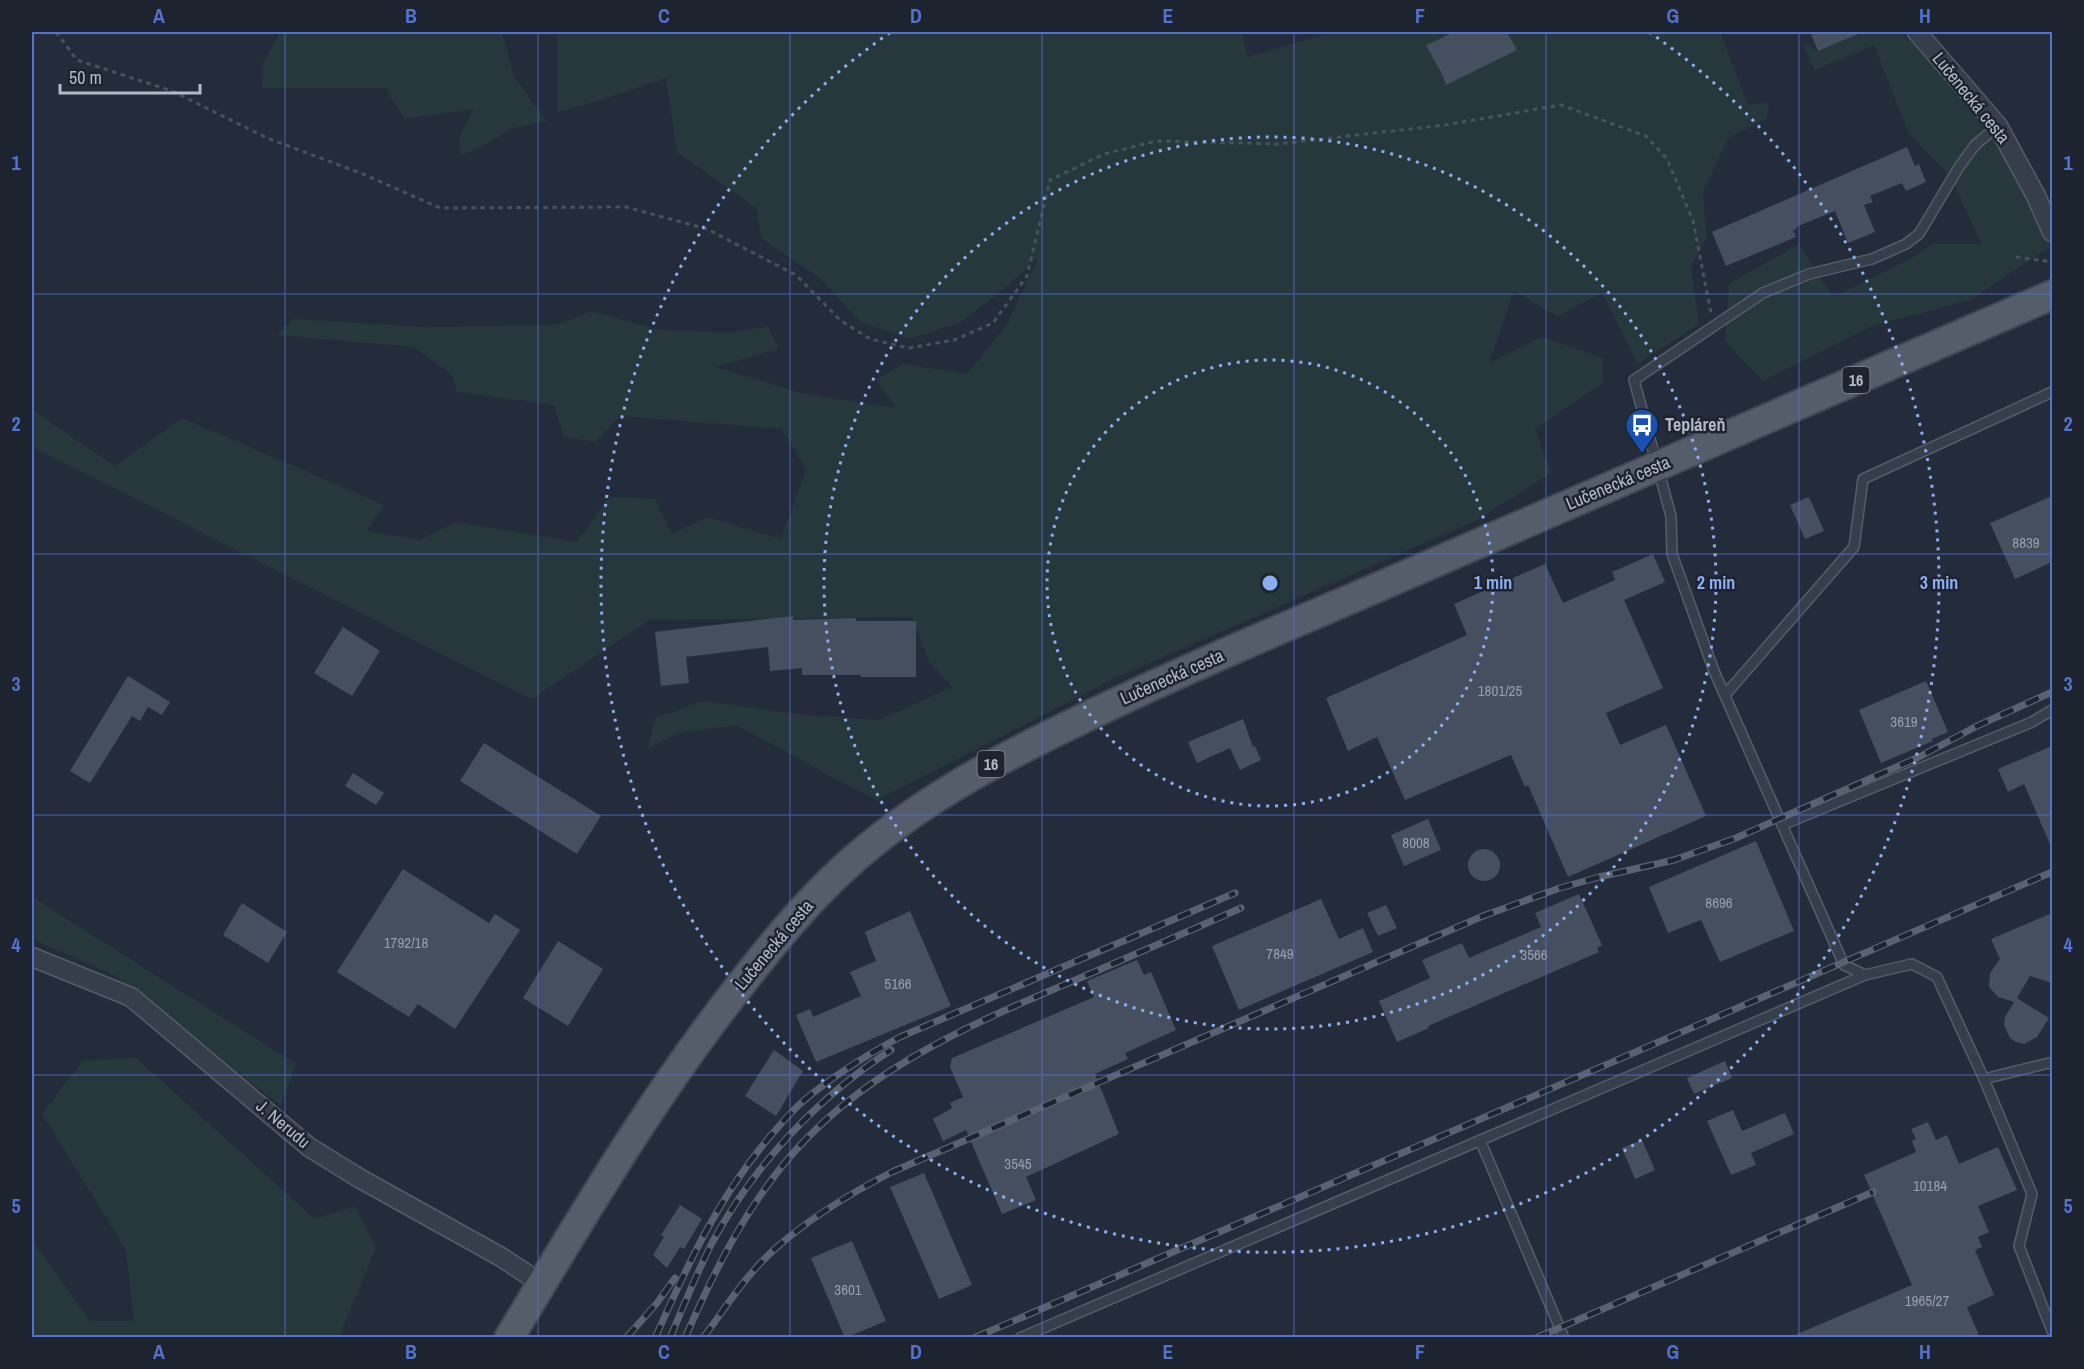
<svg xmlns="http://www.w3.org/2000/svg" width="2084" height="1369" viewBox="0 0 2084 1369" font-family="'Archivo Narrow',sans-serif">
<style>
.green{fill:#26383c}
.building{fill:#454f5f}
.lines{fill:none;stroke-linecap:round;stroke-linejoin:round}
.service-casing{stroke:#565c69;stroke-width:12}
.minor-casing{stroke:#565c69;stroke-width:21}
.primary-casing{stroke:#414854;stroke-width:32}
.path{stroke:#435559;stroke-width:3;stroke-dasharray:4.5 4.5;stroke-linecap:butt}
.service{stroke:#373e4b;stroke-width:9}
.minor{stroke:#373e4b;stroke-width:18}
.primary{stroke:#555d6b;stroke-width:28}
.rail-casing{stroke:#5a6272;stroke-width:7}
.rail{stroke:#1d2430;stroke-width:4.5;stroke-dasharray:14;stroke-linecap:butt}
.grid{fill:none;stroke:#5273d2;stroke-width:1.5;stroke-opacity:0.55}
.ring{fill:none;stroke:#8baef3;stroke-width:3;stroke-dasharray:3 6}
.labels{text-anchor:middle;stroke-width:5;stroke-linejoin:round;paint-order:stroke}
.number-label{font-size:15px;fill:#989ead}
.shield{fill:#1d2430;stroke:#868c9a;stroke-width:1.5}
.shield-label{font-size:16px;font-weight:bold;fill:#b3b9c7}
.street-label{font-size:18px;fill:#b3b9c7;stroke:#1d2430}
.poi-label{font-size:18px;font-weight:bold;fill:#b3b9c7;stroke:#1d2430;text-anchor:start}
.centre{fill:#8baef3;stroke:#1d2430;stroke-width:3}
.ring-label{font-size:18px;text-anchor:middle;font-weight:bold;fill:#8baef3;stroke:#1d2430;stroke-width:5;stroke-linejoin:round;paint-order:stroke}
.neatline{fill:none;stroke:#5273d2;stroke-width:2}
.grid-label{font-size:20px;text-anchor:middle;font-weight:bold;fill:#5273d2}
</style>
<rect width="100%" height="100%" fill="#242c3b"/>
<g class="green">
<polygon points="274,32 502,32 514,77 546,121 509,129 487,144 461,156 459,139 474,109 405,119 385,88 262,88 263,62 279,35"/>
<polygon points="557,32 1242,32 1248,57 1334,32 1720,32 1748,105 1769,102 1767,118 1729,137 1703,192 1707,237 1691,266 1699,324 1637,364 1602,292 1558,317 1514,291 1489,363 1542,337 1603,358 1603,383 1535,429 1551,473 1477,520 1117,677 877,800 834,778 737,725 678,733 648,748 655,718 704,701 795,714 879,720 952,687 929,662 912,617 649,620 532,699 32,447 32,410 115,466 182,418 384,505 367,531 420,540 455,522 577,542 609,497 655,499 672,534 708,517 781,539 806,470 782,429 620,416 596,442 564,437 554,405 457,392 451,374 414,347 277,335 294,319 422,327 557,325 592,311 659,330 730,332 768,327 779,349 715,367 805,394 895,408 876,379 904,364 967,374 1007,325 1038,258 1005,288 961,322 911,339 860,322 821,279 762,239 756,208 677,152 666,78 598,101 557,112"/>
<polygon points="1849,32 1902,32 2002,144 2050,247 1970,300 1872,326 1763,381 1725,341 1729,284 1799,244 1833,297 1913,257 1933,244 1982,244 1950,176 1908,132 1874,45 1815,70 1801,40 1818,51 1851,37"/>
<polygon points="32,897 296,1064 281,1106 114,975 32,939"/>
<polygon points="136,1058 315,1219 355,1206 376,1248 339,1337 32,1337 32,1240 90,1321 134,1321 126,1250 42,1114 83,1060"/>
</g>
<g class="building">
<polygon points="1455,32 1507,32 1517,50 1446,85 1442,74 1426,45"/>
<polygon points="1810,32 1863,32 1818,51"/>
<polygon points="1907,147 1915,166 1919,164 1926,182 1906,191 1902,183 1870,196 1873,202 1864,205 1875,232 1848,243 1835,211 1796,227 1797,229 1793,230 1796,237 1726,266 1712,232"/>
<polygon points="2052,496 2052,562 2015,579 1990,523"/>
<polygon points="1809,497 1824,531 1805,539 1790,505"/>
<polygon points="1653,554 1665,582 1624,600 1663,688 1606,713 1620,745 1666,725 1706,816 1568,877 1528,785 1525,787 1511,755 1405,800 1377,737 1348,751 1326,698 1467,635 1454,604 1545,564 1563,603 1615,580 1612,572"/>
<polygon points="793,616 793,620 856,618 856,621 916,621 916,677 861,677 861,675 802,675 802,668 770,671 768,647 686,657 689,683 661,686 655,632"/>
<polygon points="343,627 380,651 352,696 314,673"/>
<polygon points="128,676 170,702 162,715 148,707 140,721 132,716 90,783 70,771"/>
<polygon points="1926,681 1948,732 1932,739 1933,741 1881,763 1859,710"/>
<polygon points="1243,719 1253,747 1255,746 1261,760 1240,770 1230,748 1197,763 1188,742"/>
<polygon points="484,743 601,816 577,854 460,781"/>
<polygon points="2052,746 2052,849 2024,784 2008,792 1998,769"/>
<polygon points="353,773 384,793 376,805 345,786"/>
<polygon points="1428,819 1441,850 1404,866 1391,835"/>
<polygon points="1756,841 1794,931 1720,962 1701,920 1668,933 1649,887"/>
<circle cx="1484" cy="865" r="16"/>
<polygon points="403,869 489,923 495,914 520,930 455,1029 418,1004 409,1017 337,972"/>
<polygon points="1579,894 1602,945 1597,948 1599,952 1428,1026 1429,1028 1397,1042 1379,1001 1430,978 1422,960 1462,943 1469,958 1541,927 1535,913"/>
<polygon points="1321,899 1339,939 1363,928 1373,952 1239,1010 1212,946"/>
<polygon points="242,903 287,932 268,963 223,935"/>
<polygon points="1386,905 1397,928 1378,936 1367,913"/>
<polygon points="910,911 951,1006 816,1062 796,1015 810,1009 813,1017 861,996 850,972 876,961 865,932"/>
<polygon points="2052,913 2052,983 2030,976 2017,998 2049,1018 2037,1037 2024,1044 2016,1042 2010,1038 2004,1025 2005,1017 2014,1002 1998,997 1989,987 1990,973 2000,959 1991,939"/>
<polygon points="558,941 603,969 568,1026 523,998"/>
<polygon points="1137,960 1144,975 1151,972 1176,1030 1125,1053 1128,1059 1095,1074 1119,1134 1026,1177 1036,1200 1002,1214 966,1130 943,1141 933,1119 952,1108 950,1103 963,1097 950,1067 952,1058 1094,997 1087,981"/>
<polygon points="774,1050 803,1071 776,1116 745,1096"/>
<polygon points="1725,1061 1732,1078 1694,1094 1687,1078"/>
<polygon points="1733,1110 1742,1131 1785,1113 1794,1134 1751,1153 1756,1165 1731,1175 1707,1121"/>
<polygon points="1928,1122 1936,1140 1947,1135 1959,1164 1998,1147 2017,1190 1978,1206 1989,1232 1978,1237 1982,1247 1975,1250 1994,1295 1967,1307 1980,1338 1788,1338 1912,1285 1864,1175 1916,1152 1912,1141 1916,1139 1911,1129"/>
<polygon points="1642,1140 1655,1170 1635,1179 1622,1148"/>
<polygon points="924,1173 972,1285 939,1299 890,1187"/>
<polygon points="680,1205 702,1219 684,1249 680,1247 667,1268 653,1255 664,1237 661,1235"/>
<polygon points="852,1241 886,1321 845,1338 811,1258"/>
</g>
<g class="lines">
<defs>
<g id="service">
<polyline points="1998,126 1975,145 1959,167 1919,234 1906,244 1872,259 1809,274 1763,293 1634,380 1671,516 1672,554 1714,671 1844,965 1865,975 1912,964 1937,977 1984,1079 2032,1194 2019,1246 2052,1331"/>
<polyline points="1725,695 1854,547 1863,479 2052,392"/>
<polyline points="1782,825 2032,722 2052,710"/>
<polyline points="1984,1079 2049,1063 2052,1064"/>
<polyline points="1480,1140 1564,1338"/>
<polyline points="1020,1338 1865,975"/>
</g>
<g id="minor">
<polyline points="1917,32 1998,126 2036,196 2052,232"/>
<polyline points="32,957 131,997 309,1147 359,1178 501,1257 542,1284"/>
</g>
<path id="primary" d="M509 1338C582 1217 654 1094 742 983 774 942 806 903 844 868 914 804 995 761 1080 720 1170 676 1262 637 1353 598 1586 497 1819 396 2052 295"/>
</defs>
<use href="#service" class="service-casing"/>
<use href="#minor" class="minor-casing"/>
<use href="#primary" class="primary-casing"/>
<g class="path">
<polyline points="56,32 77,60 172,91 267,138 363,174 440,208 626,207 707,229 796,275 840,320 870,339 909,348 954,340 993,323 1027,276 1050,180 1104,154 1156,141 1279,144 1445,125 1561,105 1646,136 1667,159 1693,221 1711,313"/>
<polyline points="2016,257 2052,262"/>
</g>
<use href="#service" class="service"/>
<use href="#minor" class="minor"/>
<use href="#primary" class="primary"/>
<defs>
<g id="rail">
<polyline points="626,1338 657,1303 675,1278"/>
<path d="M655 1338C687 1266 717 1200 767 1140 778 1127 789 1114 801 1103 831 1077 865 1056 900 1037L1235 893"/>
<path d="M670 1338C684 1305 697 1272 713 1241 755 1164 817 1098 891 1050"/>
<path d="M685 1338C712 1276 741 1217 783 1165 857 1074 962 1028 1066 984 1124 959 1183 934 1241 908"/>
<path d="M703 1338C726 1307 747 1273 776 1248 811 1217 851 1193 892 1172L1483 916 1560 888 1599 877 1674 860 1736 838 1919 757 1977 726 2052 692"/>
<polyline points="974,1338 2052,872"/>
<polyline points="1536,1338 1873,1192"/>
</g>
</defs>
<use href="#rail" class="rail-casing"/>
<use href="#rail" class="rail"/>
</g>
<path class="grid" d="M285 32V1338M538 32V1338M790 32V1338M1042 32V1338M1294 32V1338M1546 32V1338M1799 32V1338M32 294H2052M32 554H2052M32 815H2052M32 1075H2052"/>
<g class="ring">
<circle cx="1270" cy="583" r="223"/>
<circle cx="1270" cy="583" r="446"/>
<path d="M1649 32A669 669 0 1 1 891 32"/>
</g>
<defs>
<symbol id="bus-pin" viewBox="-11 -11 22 30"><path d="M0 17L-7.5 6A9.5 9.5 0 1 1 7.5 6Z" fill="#1a4fb4" stroke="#1d2430"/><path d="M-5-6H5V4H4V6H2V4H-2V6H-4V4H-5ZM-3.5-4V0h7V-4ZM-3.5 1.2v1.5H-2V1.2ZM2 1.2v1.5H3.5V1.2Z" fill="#fff"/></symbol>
</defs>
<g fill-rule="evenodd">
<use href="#bus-pin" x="1623" y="406" width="38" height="52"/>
</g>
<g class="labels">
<g class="number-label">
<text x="2026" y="548">8839</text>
<text x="1500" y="696">1801/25</text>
<text x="1904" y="727">3619</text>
<text x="1416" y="848">8008</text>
<text x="1719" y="908">8696</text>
<text x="406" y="948">1792/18</text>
<text x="1280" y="959">7849</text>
<text x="1534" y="960">3566</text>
<text x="898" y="989">5166</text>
<text x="1018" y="1169">3545</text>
<text x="1930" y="1191">10184</text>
<text x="848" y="1295">3601</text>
<text x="1927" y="1306">1965/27</text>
</g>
<g class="shield">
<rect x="1842.5" y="367" width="27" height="26" rx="4.5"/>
<rect x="977.5" y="751" width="27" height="26" rx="4.5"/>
</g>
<g class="shield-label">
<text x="1856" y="386">16</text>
<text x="991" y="770">16</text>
</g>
<g class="street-label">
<text transform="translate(1971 98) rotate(51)" y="6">Lučenecká cesta</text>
<text transform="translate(1618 483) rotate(-23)" y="6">Lučenecká cesta</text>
<text transform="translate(1172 677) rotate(-24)" y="6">Lučenecká cesta</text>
<text transform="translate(774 945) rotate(-50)" y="6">Lučenecká cesta</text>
<text transform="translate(283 1124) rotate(40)" y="6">J. Nerudu</text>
</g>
<g class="poi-label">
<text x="1665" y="431">Tepláreň</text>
</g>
</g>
<circle cx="1270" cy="583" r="9" class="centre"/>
<g class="ring-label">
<text x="1493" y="589">1 min</text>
<text x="1716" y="589">2 min</text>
<text x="1939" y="589">3 min</text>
</g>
<rect width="2084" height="1369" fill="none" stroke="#1d2430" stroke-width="66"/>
<path d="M60 84v9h140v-9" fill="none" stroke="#b3b9c7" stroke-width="3"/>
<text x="69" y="84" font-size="18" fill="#b3b9c7" stroke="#1d2430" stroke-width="4.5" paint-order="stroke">50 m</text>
<rect x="33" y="33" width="2018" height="1303" class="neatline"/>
<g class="grid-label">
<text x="159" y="23">A</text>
<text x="411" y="23">B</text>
<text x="664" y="23">C</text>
<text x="916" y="23">D</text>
<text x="1168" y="23">E</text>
<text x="1420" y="23">F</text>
<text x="1673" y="23">G</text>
<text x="1925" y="23">H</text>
<text x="16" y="170">1</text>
<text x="2068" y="170">1</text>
<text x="16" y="431">2</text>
<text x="2068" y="431">2</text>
<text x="16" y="691">3</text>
<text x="2068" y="691">3</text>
<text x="16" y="952">4</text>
<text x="2068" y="952">4</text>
<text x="16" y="1213">5</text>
<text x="2068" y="1213">5</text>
<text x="159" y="1359">A</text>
<text x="411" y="1359">B</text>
<text x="664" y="1359">C</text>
<text x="916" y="1359">D</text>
<text x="1168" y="1359">E</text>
<text x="1420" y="1359">F</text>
<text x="1673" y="1359">G</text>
<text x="1925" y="1359">H</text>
</g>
</svg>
